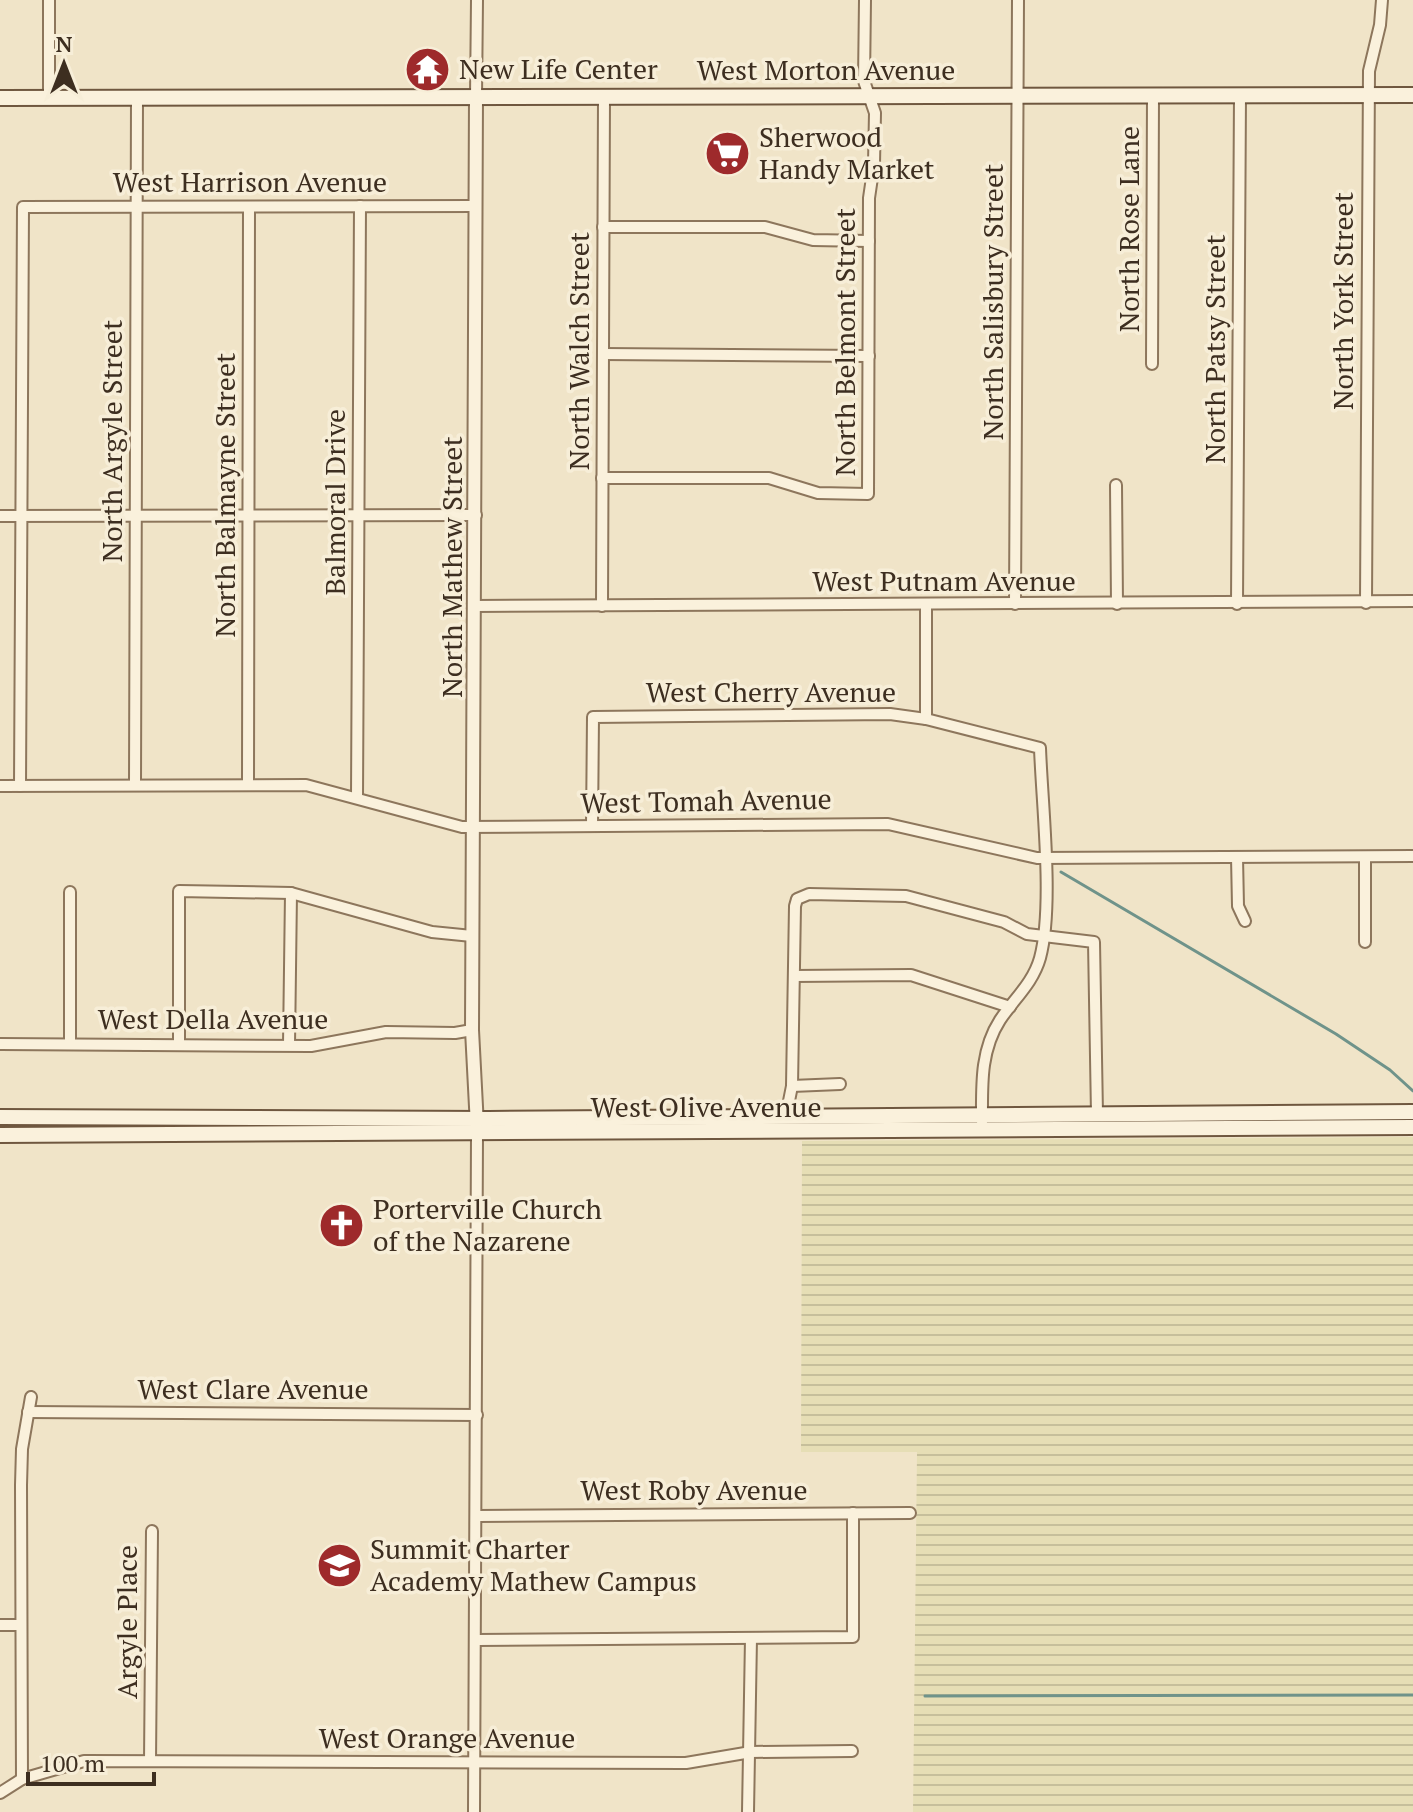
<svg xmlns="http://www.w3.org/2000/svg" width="1413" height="1812" viewBox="0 0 1413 1812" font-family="'PT Serif',serif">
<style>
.farmland{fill:url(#farmland-rules)}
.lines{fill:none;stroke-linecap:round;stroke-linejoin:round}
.stream{stroke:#6f938a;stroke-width:3}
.minor-casing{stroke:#8d765c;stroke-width:14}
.tertiary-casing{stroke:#8d765c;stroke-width:16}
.secondary-casing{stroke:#6f573f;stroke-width:18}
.minor{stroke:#faf1dc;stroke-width:10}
.tertiary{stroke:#faf1dc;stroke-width:12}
.secondary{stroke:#faf1dc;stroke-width:14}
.labels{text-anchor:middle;stroke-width:7;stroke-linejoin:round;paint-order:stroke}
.poi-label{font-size:28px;fill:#3d2e20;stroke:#f7eed8;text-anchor:start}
.street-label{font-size:28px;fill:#3d2e20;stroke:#f7eed8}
</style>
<defs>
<pattern id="farmland-rules" width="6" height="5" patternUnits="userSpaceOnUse" patternTransform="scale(2)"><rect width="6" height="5" fill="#e6deb5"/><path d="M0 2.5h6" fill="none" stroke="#c6bf9b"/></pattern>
</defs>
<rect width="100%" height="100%" fill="#f0e4c8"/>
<polygon class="farmland" points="1413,1137 1413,1812 913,1812 917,1452 801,1452 802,1141"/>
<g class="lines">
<g class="stream">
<polyline points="1061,872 1336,1034 1390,1070 1413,1091"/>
<polyline points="925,1696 1413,1695"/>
</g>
<defs>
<g id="minor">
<polyline points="49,0 49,98"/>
<polyline points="476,97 477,0"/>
<polyline points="603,227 765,227 813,240 869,241"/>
<polyline points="603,354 869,356"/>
<polyline points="1152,364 1153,95"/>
<polyline points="602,478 769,478 818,493 868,494 869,198 874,164 875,113 864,81 865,0"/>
<polyline points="1116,485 1117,604"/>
<polyline points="0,516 476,515"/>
<polyline points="1366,603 1369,71 1380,25 1382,0"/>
<polyline points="1015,604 1018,0"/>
<polyline points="1237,604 1240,95"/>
<polyline points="475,606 1413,601"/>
<polyline points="602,606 604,97"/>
<polyline points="926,719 926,605"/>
<polyline points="248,784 249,207"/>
<polyline points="135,785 137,98"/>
<polyline points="0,786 306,785 462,827 888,824 1037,858 1413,856"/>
<polyline points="20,786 23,207 476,206"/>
<polyline points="357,798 360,206"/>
<path d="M592 826 593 717 890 714 926 719 1040 748C1042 805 1054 906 1040 958 1033 983 1014 999 1000 1020 980 1051 982 1086 982 1122"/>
<polyline points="1237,857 1238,906 1245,921"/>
<polyline points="70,892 70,1044"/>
<polyline points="1365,942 1365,857"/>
<polyline points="794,976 911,975 1010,1007"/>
<polyline points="0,1044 311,1046 386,1032 455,1033 472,1030"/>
<polyline points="179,1045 179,891 291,893 432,932 472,936"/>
<polyline points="289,1045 291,893"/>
<polyline points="792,1086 840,1084"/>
<polyline points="786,1116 792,1086 795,906 797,899 809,894 906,896 1004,922 1027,934 1094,942 1097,1114"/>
<polyline points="28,1412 477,1415"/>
<polyline points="478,1516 910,1513"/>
<polyline points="0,1625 21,1625"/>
<polyline points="477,1640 853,1637 853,1513"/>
<polyline points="150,1761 152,1531"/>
<polyline points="22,1779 21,1485 22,1449 31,1397"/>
<polyline points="0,1793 22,1779 84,1761 686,1763 751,1752 852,1751"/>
<polyline points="474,1812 477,1135"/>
<polyline points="748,1812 751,1638"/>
</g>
<polyline id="tertiary" points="476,97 472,1030 477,1126"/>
<g id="secondary">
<polyline points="0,98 1413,95"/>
<polyline points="0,1117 489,1119 1413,1112"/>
<polyline points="0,1135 1413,1127"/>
</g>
</defs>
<use href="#minor" class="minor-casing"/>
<use href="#tertiary" class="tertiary-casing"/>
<use href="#secondary" class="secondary-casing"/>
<use href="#minor" class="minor"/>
<use href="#tertiary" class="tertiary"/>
<use href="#secondary" class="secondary"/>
</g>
<defs>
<symbol id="temple-disc" viewBox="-11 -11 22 22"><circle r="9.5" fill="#9e2a2b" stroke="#f7eed8"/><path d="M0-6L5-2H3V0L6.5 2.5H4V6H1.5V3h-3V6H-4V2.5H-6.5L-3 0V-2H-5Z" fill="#fff"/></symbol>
<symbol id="supermarket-disc" viewBox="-11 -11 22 22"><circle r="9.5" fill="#9e2a2b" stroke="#f7eed8"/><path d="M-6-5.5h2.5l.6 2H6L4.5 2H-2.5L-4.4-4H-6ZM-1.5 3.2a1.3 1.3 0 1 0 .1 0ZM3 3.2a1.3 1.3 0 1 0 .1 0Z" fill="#fff"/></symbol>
<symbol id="church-disc" viewBox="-11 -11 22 22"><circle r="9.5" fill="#9e2a2b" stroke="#f7eed8"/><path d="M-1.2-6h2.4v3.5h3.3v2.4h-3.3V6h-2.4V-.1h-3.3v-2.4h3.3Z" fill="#fff"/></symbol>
<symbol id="school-disc" viewBox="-11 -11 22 22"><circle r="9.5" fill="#9e2a2b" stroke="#f7eed8"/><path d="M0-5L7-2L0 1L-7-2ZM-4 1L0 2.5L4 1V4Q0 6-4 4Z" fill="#fff"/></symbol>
</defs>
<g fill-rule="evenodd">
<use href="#temple-disc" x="402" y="44" width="51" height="51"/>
<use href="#supermarket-disc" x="702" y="128" width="51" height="51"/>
<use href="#church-disc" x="316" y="1200" width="51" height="51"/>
<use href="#school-disc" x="314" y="1540" width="51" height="51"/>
</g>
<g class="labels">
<g class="poi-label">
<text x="459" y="79">New Life Center</text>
<text x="759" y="147">Sherwood<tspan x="759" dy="32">Handy Market</tspan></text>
<text x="373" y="1219">Porterville Church<tspan x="373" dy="32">of the Nazarene</tspan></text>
<text x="370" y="1559">Summit Charter<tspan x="370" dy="32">Academy Mathew Campus</tspan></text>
</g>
<g class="street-label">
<text x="826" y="80">West Morton Avenue</text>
<text x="250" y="192">West Harrison Avenue</text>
<text transform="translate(1129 229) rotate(-90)" y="10">North Rose Lane</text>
<text transform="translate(1343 301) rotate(-90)" y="10">North York Street</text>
<text transform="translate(993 302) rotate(-90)" y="10">North Salisbury Street</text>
<text transform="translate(845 342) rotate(-90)" y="10">North Belmont Street</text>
<text transform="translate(1215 349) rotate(-90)" y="10">North Patsy Street</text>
<text transform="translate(579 351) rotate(-90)" y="10">North Walch Street</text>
<text transform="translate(112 441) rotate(-90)" y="10">North Argyle Street</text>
<text transform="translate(225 495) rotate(-90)" y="10">North Balmayne Street</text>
<text transform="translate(335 502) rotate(-90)" y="10">Balmoral Drive</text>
<text transform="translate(452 567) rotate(-90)" y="10">North Mathew Street</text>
<text x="944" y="591">West Putnam Avenue</text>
<text x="771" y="702">West Cherry Avenue</text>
<text transform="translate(706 801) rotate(-1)" y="10">West Tomah Avenue</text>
<text x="213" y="1029">West Della Avenue</text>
<text x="706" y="1117">West Olive Avenue</text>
<text x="253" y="1399">West Clare Avenue</text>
<text x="694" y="1500">West Roby Avenue</text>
<text transform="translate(127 1622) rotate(-90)" y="10">Argyle Place</text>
<text x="447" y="1748">West Orange Avenue</text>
</g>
</g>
<g transform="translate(64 64)" stroke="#f7eed8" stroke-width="6" paint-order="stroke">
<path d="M0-6L14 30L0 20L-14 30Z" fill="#3d2e20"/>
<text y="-12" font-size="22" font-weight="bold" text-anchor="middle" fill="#3d2e20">N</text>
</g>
<path d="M28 1772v12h126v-12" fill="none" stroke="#3d2e20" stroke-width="4"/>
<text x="40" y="1772" font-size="24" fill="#3d2e20" stroke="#f7eed8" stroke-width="6" paint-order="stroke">100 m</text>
</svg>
